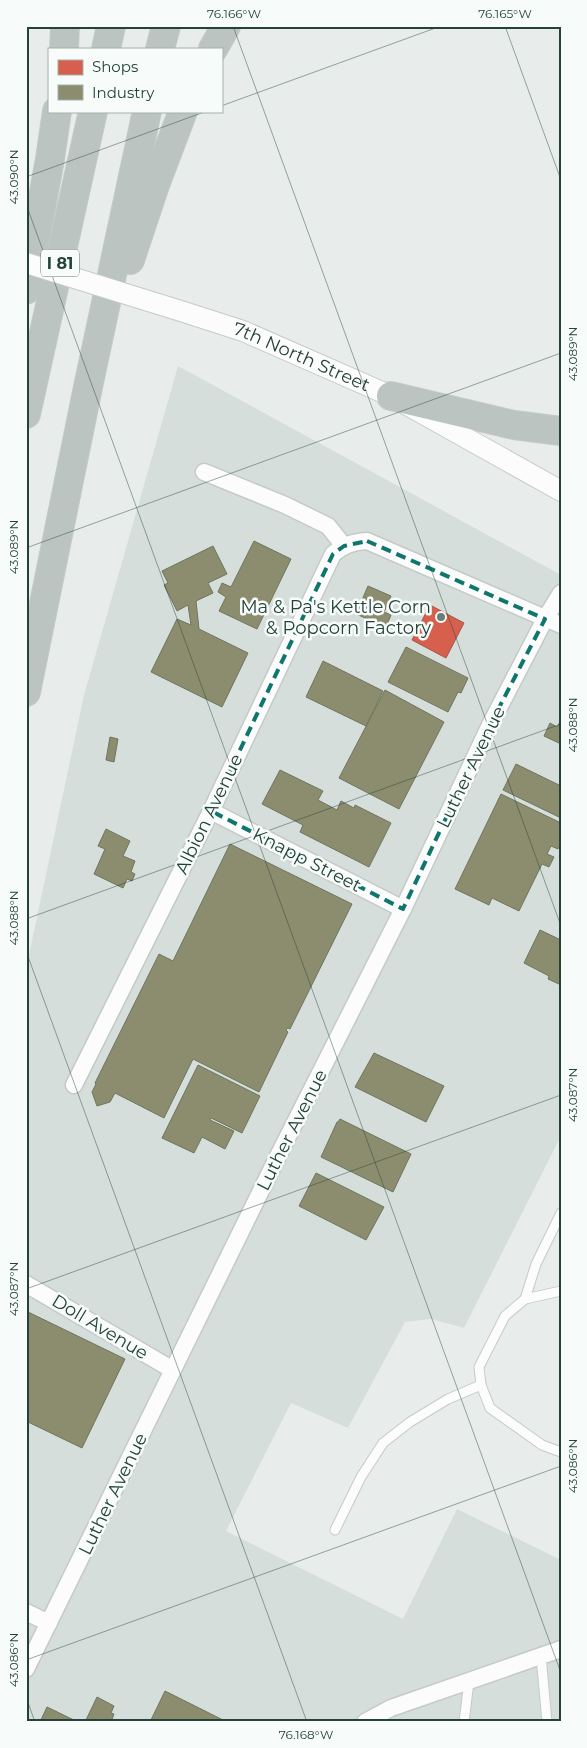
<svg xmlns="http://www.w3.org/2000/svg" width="587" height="1748" viewBox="0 0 587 1748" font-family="Montserrat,sans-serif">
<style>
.built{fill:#d6dedb}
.shops{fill:#d6604d;stroke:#a15747}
.industry{fill:#8c8c6e;stroke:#6d765e}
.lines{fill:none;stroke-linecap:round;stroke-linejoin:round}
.service-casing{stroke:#c5cac8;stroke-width:11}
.minor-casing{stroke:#c5cac8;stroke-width:19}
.tertiary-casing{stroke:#c5cac8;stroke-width:22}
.motorway-casing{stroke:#c3ccc9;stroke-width:30}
.service{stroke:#fcfcfc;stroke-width:9}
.minor{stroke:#fcfcfc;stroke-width:16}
.tertiary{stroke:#fcfcfc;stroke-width:20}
.motorway{stroke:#bcc4c2;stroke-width:28}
.tertiary-bridge-casing{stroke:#c5cac8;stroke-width:22;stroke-linecap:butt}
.tertiary-bridge{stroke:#fcfcfc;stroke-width:20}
.marked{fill:none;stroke:#0f766e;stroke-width:4;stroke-dasharray:10 6;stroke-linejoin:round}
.ticks{fill:none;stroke:#24423a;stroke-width:1;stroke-opacity:0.45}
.poi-dot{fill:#697e78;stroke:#f7fbf9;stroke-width:2}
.labels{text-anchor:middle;stroke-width:5;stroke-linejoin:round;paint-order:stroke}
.shield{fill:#f7fbf9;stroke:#637a73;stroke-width:1}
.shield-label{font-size:16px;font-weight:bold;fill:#24423a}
.street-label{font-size:18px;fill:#24423a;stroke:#f7fbf9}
.poi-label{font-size:18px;fill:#24423a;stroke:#f7fbf9;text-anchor:end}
.neatline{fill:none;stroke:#24423a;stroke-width:2}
.ticks-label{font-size:12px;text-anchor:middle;fill:#24423a}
</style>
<rect width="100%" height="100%" fill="#e8edeb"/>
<polygon class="built" points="178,366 561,575 561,1136 464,1328 431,1319 405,1322 348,1428 291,1403 226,1531 403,1619 457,1509 561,1560 561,1722 26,1722 26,969 84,695"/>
<polygon class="shops" points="430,605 464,623 446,658 412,640"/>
<g class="industry">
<polygon points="254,541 291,559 257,629 219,611 226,597 218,592 222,583 231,587"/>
<polygon points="213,546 227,574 208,583 213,593 196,601 199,629 248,653 222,707 151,672 177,619 191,625 188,605 177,611 164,585 168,583 162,571"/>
<polygon points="368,586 391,596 384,612 391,615 386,627 356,614"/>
<polygon points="406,647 468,678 461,693 458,692 448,712 388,682"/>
<polygon points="323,661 383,691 366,726 306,697"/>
<polygon points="385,690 444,722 399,809 339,778"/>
<polygon points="561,720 561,744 544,736 550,723 557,727"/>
<polygon points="110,737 118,739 114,762 106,760"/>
<polygon points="516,764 561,786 561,818 503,790"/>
<polygon points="280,770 323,791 318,800 337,810 341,801 354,808 355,805 391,823 369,867 300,832 303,825 262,804"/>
<polygon points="501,794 561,823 561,843 558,849 551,846 547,854 554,857 549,867 542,864 519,911 492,898 489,905 455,889"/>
<polygon points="106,829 130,841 123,856 135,861 131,872 135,874 132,881 127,879 123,888 94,874 105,849 98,846"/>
<polygon points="230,844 352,904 290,1029 288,1028 286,1030 288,1032 259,1092 193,1059 164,1118 115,1093 110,1102 97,1106 92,1092 96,1084 95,1083 159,954 173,961"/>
<polygon points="540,930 561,940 561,985 548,979 549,976 524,963"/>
<polygon points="374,1053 444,1086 426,1122 355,1087"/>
<polygon points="198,1065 260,1096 242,1133 211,1118 210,1120 234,1131 225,1149 202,1137 194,1153 162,1138"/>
<polygon points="340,1119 411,1154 393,1192 321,1157 337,1122 338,1122"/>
<polygon points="316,1173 384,1207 366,1240 299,1206"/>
<polygon points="26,1311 125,1359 82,1448 26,1421"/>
<polygon points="165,1691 227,1722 150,1722"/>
<polygon points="97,1697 114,1706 111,1713 114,1714 111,1722 85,1722"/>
<polygon points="47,1707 78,1722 40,1722"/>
</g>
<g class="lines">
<defs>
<g id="service">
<polyline points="561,1291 525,1299 505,1316 479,1367 481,1385 490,1408 542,1445 561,1452"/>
<polyline points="525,1299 536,1264 561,1213"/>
<polyline points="335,1530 361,1477 383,1443 410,1422 448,1399 481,1385"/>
<polyline points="541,1656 547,1722"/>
<polyline points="464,1722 469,1681"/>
</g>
<g id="minor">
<polyline points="204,472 285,505 328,526 344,546"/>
<polyline points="211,811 403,909"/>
<path d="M74 1085 211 811 333 554C344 545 352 542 367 541L561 625"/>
<polyline points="26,1284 173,1370"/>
<polyline points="26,1612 49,1623"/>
<polyline points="26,1669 278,1156 403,909 490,725 545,619 561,593"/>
<polyline points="365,1722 391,1708 561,1649"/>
</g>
<g id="tertiary">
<path id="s1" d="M184 312 243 331 391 396 561 491"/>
</g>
<g id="motorway">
<polyline points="64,49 65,26"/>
<polyline points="106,49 111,26"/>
<polyline points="160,49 166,26"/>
<polyline points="213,49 226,26"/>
<polyline points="130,260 155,185 183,111"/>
<polyline points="26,290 50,159 57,111"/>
<polyline points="391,396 514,425 561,431"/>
<polyline points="26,414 93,111"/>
<polyline points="26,692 88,387 147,111"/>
</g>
</defs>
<use href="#service" class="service-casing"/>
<use href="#minor" class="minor-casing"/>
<use href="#tertiary" class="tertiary-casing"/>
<use href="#motorway" class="motorway-casing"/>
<use href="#service" class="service"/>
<use href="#minor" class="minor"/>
<use href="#tertiary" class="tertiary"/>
<use href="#motorway" class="motorway"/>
<defs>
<polyline id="tertiary-bridge" points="26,263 184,312"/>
</defs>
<use href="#tertiary-bridge" class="tertiary-bridge-casing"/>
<use href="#tertiary-bridge" class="tertiary-bridge"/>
</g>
<path class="marked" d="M367 541 545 619 490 725 403 909 211 811 333 554 344 546Z"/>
<path class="ticks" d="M233 26 561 926M505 26 561 180M221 106 441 26M26 177 207 111M26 204 561 1673M26 548 561 353M26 919 561 724M26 951 307 1722M26 1289 561 1095M26 1660 561 1466M26 1697 35 1722"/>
<circle class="poi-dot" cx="441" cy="617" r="5"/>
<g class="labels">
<rect class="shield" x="41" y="249.5" width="38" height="27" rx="4"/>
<g class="shield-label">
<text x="60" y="269">I 81</text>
</g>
<g class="street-label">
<text dy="6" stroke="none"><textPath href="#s1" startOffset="126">7th North Street</textPath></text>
<text transform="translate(471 767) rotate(-64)" y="6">Luther Avenue</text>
<text transform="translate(209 814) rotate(-64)" y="6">Albion Avenue</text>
<text transform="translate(307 860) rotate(27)" y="6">Knapp Street</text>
<text transform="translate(292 1130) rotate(-63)" y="6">Luther Avenue</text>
<text transform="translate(100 1327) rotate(31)" y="6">Doll Avenue</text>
<text transform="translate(113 1494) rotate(-64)" y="6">Luther Avenue</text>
</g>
<g class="poi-label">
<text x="431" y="613">Ma &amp; Pa's Kettle Corn<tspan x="431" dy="21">&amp; Popcorn Factory</tspan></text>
</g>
</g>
<rect width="587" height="1748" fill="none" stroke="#f7fbf9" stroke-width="55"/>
<rect x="48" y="48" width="175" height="65" fill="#f7fbf9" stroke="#a3b1ad"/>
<rect x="58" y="60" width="25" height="15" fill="#d6604d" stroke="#a3b1ad"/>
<text x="92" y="72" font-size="15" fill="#24423a">Shops</text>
<rect x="58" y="85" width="25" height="15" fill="#8c8c6e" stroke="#a3b1ad"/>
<text x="92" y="98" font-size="15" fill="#24423a">Industry</text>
<rect x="28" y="28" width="532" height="1692" class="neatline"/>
<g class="ticks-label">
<text x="234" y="18">76.166°W</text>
<text x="505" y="18">76.165°W</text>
<text transform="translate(14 177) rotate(-90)" y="4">43.090°N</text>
<text transform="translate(573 354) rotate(-90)" y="4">43.089°N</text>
<text transform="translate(14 547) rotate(-90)" y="4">43.089°N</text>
<text transform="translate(573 725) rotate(-90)" y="4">43.088°N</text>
<text transform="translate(14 918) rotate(-90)" y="4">43.088°N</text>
<text transform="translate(573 1095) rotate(-90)" y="4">43.087°N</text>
<text transform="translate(14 1289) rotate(-90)" y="4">43.087°N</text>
<text transform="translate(573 1466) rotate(-90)" y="4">43.086°N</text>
<text transform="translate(14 1660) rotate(-90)" y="4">43.086°N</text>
<text x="306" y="1739">76.168°W</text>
</g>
</svg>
